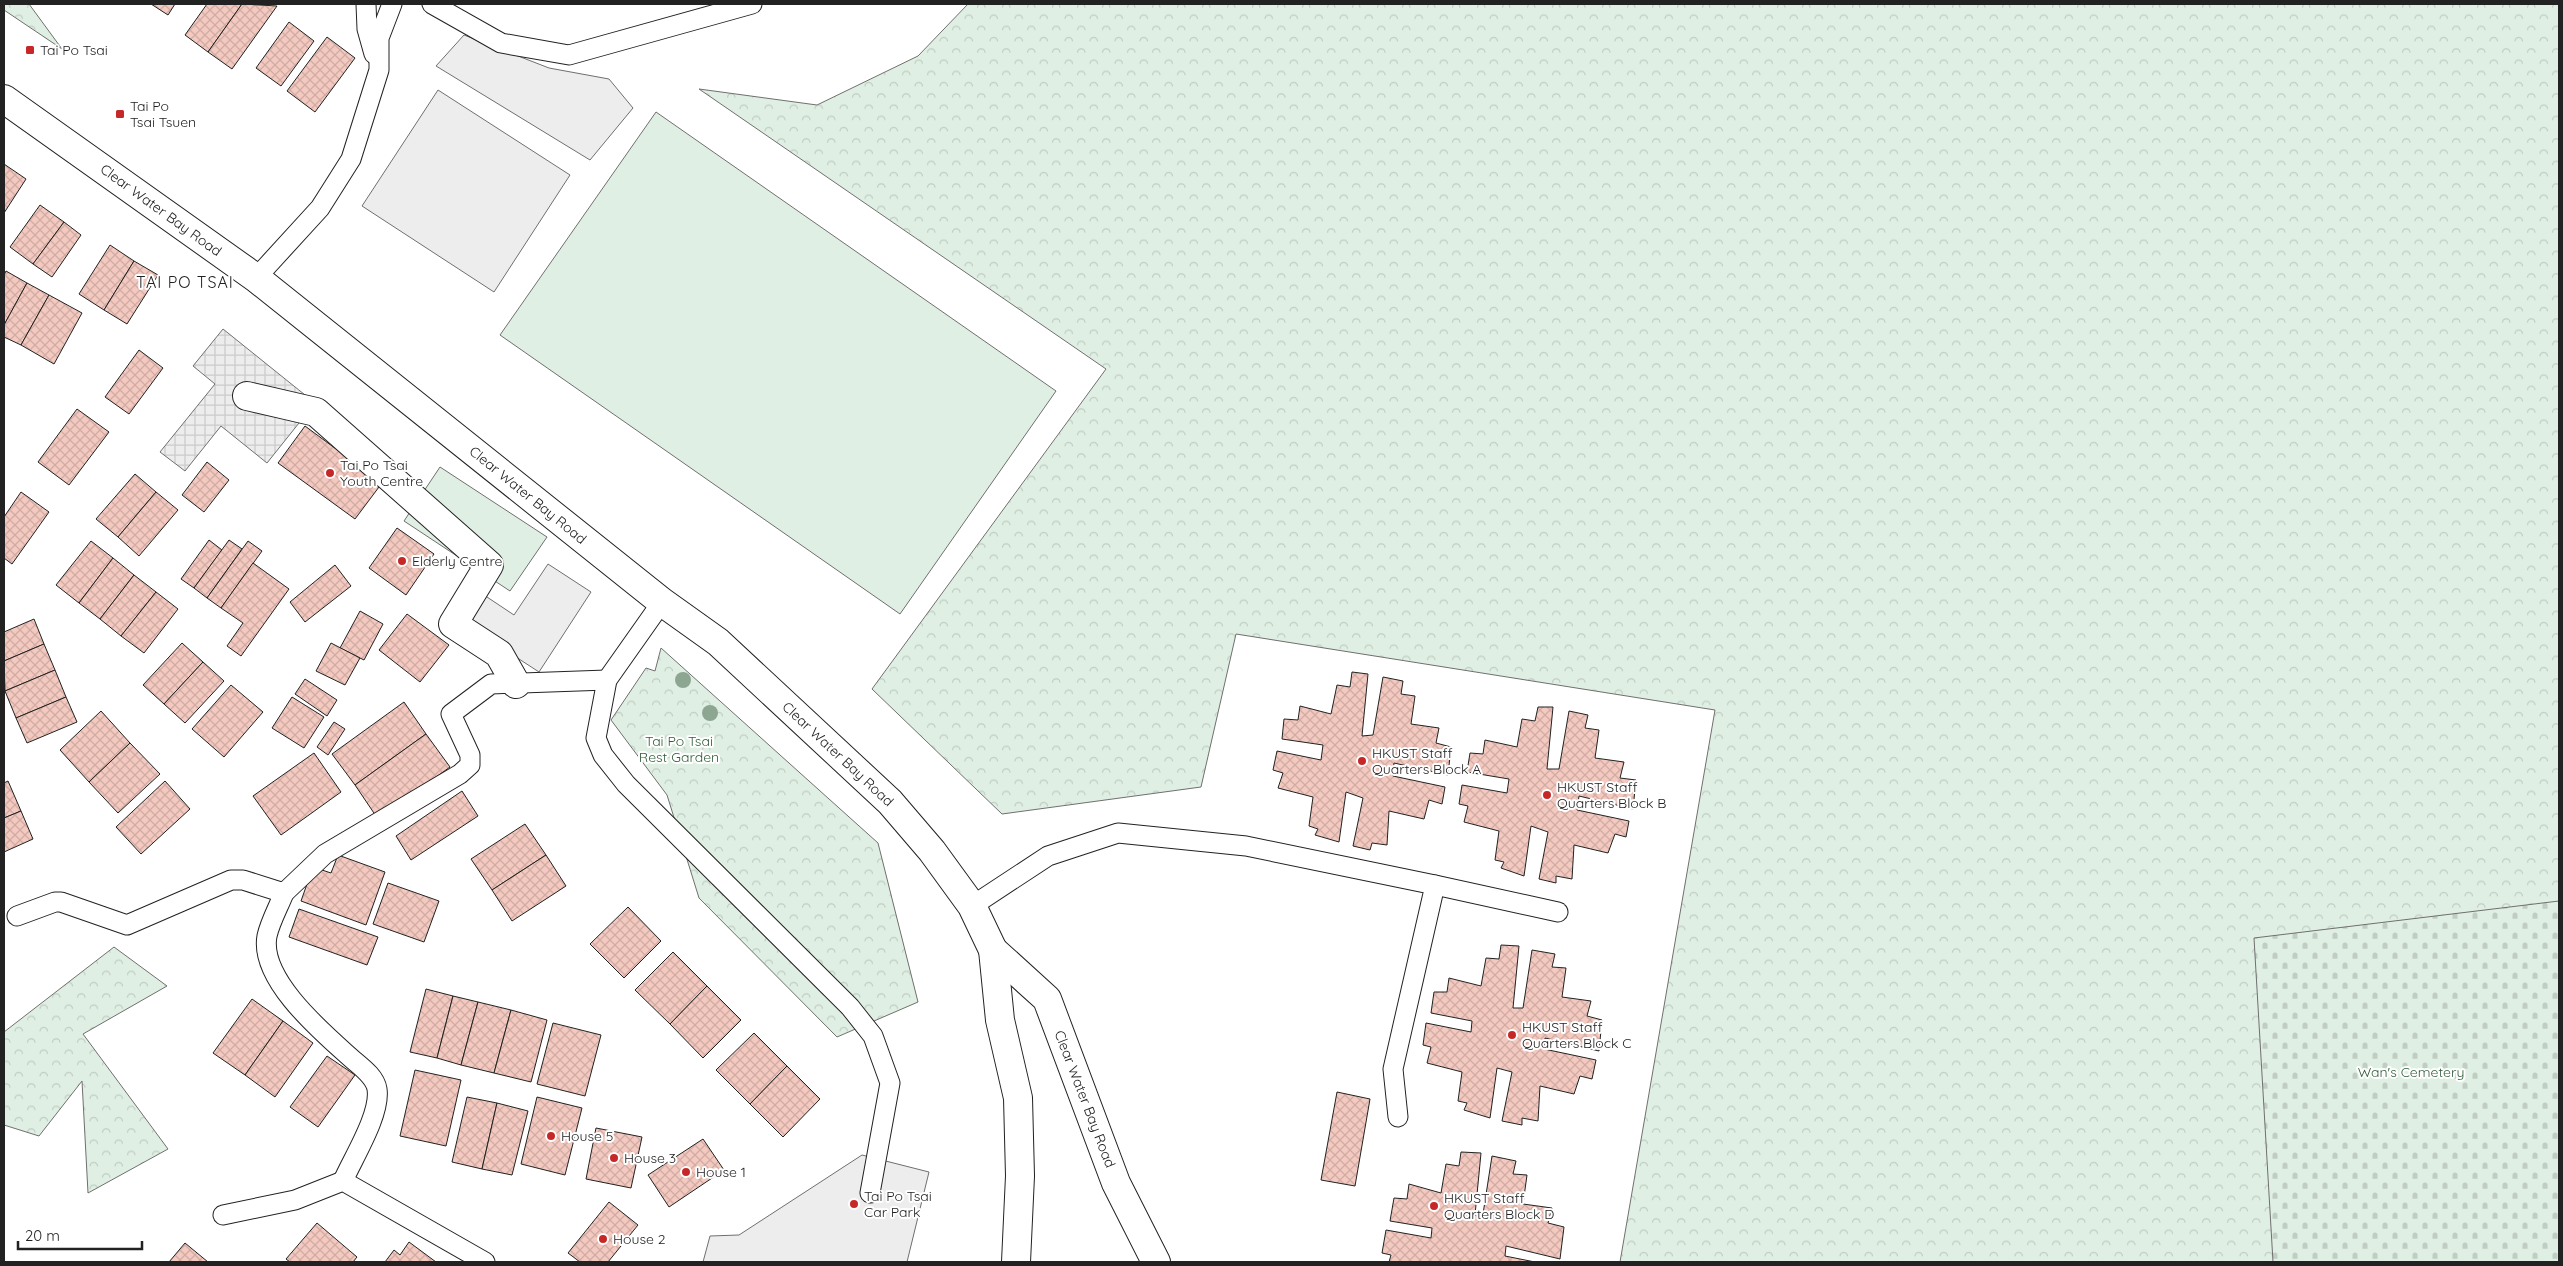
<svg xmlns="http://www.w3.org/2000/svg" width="2563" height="1266" viewBox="0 0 2563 1266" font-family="Quicksand,sans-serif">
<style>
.grass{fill:#e0efe3;stroke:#6f6f6f}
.forest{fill:url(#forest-crowns);stroke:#6f6f6f}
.cemetery{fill:url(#cemetery-stones);stroke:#6f6f6f}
.parking{fill:#ededed;stroke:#6f6f6f}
.plaza{fill:url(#plaza-grid);stroke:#6f6f6f}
.building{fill:url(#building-cross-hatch);stroke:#222}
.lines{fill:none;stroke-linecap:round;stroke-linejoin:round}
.lane-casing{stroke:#222;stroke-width:21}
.street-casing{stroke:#222;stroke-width:30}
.secondary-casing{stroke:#222;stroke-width:30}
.lane{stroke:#fff;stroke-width:19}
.street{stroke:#fff;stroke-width:28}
.secondary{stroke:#fff;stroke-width:28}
.tree{fill:#8da692}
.poi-dot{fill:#c62828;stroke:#fff;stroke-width:2}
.labels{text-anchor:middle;stroke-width:4;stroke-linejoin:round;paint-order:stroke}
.poi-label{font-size:14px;fill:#222;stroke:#fff;text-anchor:start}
.street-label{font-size:14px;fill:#222;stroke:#fff}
.park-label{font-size:14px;fill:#2f5e38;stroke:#fff}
.quarter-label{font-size:16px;letter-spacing:1px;fill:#222;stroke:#fff}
</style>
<defs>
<pattern id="forest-crowns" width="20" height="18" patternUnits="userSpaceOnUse" patternTransform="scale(1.25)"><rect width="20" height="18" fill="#e0efe3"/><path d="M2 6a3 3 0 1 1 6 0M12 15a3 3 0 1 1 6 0" fill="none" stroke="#c0cdc2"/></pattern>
<pattern id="cemetery-stones" width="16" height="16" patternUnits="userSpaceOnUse" patternTransform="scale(1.25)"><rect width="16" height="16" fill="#e0efe3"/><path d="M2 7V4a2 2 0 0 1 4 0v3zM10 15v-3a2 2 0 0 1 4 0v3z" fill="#c0cdc2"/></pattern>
<pattern id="plaza-grid" width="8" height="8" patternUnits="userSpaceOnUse" patternTransform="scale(1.25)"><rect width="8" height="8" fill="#ededed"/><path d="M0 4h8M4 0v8" fill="none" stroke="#cbcbcb"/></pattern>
<pattern id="building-cross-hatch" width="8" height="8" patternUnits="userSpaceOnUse" patternTransform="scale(1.25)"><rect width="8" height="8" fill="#f3c9c0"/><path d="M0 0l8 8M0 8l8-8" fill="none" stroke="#d0aca5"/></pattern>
</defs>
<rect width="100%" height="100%" fill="#fff"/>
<g class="grass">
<polygon points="656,112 1056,391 900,614 500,335"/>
<polygon points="440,467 547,537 510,591 404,521"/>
</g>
<g class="forest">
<polygon points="4,4 29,4 62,49 4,10"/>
<polygon points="968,4 2559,4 2559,1262 1620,1262 1715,710 1236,634 1201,787 1002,814 872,689 1106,369 699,89 817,105 918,56"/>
<polygon points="661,648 878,843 918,1002 837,1037 699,898 667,795 611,720 646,668 655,671"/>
<polygon points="114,947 167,986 83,1034 168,1149 88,1193 82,1081 39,1136 4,1125 4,1032"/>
</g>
<polygon class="cemetery" points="2559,901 2559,1262 2273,1262 2254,938"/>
<g class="parking">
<polygon points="464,35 549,68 609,79 633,108 590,160 436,66"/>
<polygon points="438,90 570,175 494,292 362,206"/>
<polygon points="548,564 591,592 539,672 450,614 469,585 514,615"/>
<polygon points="862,1155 929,1172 907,1262 703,1262 710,1236 739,1235"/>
</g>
<polygon class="plaza" points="223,329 315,403 267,463 221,426 185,471 160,452 215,384 193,366"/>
<g class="building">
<polygon points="151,4 175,4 168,15"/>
<polygon points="207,4 242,4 208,52 185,35"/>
<polygon points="242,4 277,6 232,69 208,52"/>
<polygon points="289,22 314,41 281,86 256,68"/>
<polygon points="327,37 355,58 315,112 287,91"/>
<polygon points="4,164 26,179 4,213"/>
<polygon points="40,205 64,222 33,264 10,247"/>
<polygon points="64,222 81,235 52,277 33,264"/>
<polygon points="110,245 134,261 104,310 79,294"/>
<polygon points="134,261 158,275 127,324 104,310"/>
<polygon points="6,271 27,283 4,325 4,275"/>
<polygon points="27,283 49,295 21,345 4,337 4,325"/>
<polygon points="49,295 82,313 54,364 21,345"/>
<polygon points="139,350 163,368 129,414 105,397"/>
<polygon points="77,409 109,432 69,485 38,462"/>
<polygon points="305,426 382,483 355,519 278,463"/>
<polygon points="207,462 229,480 204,512 182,495"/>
<polygon points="135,474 156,492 118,537 96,519"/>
<polygon points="21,492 49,512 12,564 4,558 4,517"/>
<polygon points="156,492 178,510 139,556 118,537"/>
<polygon points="397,528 434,554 406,595 369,568"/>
<polygon points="209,540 222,550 194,588 181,579"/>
<polygon points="229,540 242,549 207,598 194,588"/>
<polygon points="91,541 113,558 79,603 56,585"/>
<polygon points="248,541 262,551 221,608 207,598"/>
<polygon points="113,558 134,575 100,619 79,603"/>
<polygon points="253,563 289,589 241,656 227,646 243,623 221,608"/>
<polygon points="335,565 351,586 305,622 290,602"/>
<polygon points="134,575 156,592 121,636 100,619"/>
<polygon points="156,592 178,609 144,653 121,636"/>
<polygon points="360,611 383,624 364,660 340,648"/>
<polygon points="407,614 449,645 420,682 379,650"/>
<polygon points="34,619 44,644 4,661 4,632"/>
<polygon points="182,643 203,662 164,704 143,685"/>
<polygon points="331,643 360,658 345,685 316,671"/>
<polygon points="44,644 55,670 5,691 4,661"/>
<polygon points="203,662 224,681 185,723 164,704"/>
<polygon points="55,670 66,697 16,718 5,691"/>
<polygon points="1352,672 1368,674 1362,736 1373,735 1383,677 1403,681 1401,694 1415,696 1411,724 1439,728 1436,743 1451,747 1448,775 1394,763 1393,776 1445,787 1442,804 1429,800 1424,819 1389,811 1387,845 1372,843 1370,850 1353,846 1363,798 1346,792 1339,842 1315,835 1318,829 1309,826 1313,797 1278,788 1283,773 1273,770 1277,751 1321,760 1323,745 1282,739 1284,719 1298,720 1300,706 1331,714 1337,685 1350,687"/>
<polygon points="305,679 337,700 327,716 295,694"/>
<polygon points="231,685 263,712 224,757 192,729"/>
<polygon points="66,697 77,722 27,743 16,718"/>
<polygon points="292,697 324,717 304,748 272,728"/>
<polygon points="404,702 426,734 355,785 332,754"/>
<polygon points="1538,707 1553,707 1547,769 1559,769 1569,711 1588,715 1585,728 1599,730 1595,758 1624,762 1620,778 1636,780 1633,809 1579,796 1577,810 1629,821 1626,837 1615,834 1608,853 1574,845 1572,879 1556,876 1556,883 1539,879 1548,832 1531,826 1524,876 1501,868 1504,862 1495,860 1499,831 1464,822 1468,806 1459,804 1462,785 1507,793 1509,779 1467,772 1470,753 1483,754 1485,740 1517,747 1522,719 1535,721"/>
<polygon points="101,711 130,743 89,782 60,750"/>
<polygon points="334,722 345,729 328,755 317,747"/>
<polygon points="426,734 450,767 378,819 355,785"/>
<polygon points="130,743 160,774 118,813 89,782"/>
<polygon points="314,753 341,792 281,835 253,796"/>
<polygon points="8,781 21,811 4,818 4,783"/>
<polygon points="165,781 190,809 141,854 116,827"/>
<polygon points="462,791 478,816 411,860 396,836"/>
<polygon points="21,811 33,839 4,852 4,818"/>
<polygon points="525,824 546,855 492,890 471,859"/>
<polygon points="338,855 385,872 366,925 301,901 313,867 331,873"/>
<polygon points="546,855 566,886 512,921 492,890"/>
<polygon points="388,883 439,901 424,942 373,924"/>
<polygon points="628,907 661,941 624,978 590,944"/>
<polygon points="299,909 378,937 367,965 289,937"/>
<polygon points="1501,945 1519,946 1513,1008 1523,1008 1532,950 1555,954 1552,967 1566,968 1562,997 1591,1001 1587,1016 1602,1020 1599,1051 1545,1038 1544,1049 1596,1060 1592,1079 1580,1076 1574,1094 1540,1086 1538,1121 1522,1118 1522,1125 1502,1121 1512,1072 1497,1068 1490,1118 1464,1110 1467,1103 1458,1101 1462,1072 1427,1063 1431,1047 1423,1045 1426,1023 1471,1032 1472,1021 1431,1013 1434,992 1447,992 1449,978 1481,986 1486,958 1499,959"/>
<polygon points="673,952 707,986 670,1024 635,990"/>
<polygon points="707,986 741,1020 703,1058 670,1024"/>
<polygon points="426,989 453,996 437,1058 410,1052"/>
<polygon points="453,996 478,1002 461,1065 437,1058"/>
<polygon points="252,999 283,1021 245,1075 213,1053"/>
<polygon points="478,1002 511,1010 494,1073 461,1065"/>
<polygon points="511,1010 547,1020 531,1082 494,1073"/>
<polygon points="283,1021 313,1043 275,1097 245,1075"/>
<polygon points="553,1023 601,1035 585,1096 537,1084"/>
<polygon points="754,1033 787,1066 750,1104 716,1070"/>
<polygon points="327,1056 355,1075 318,1127 290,1107"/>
<polygon points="787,1066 820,1099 783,1137 750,1104"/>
<polygon points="415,1070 461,1080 446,1146 400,1136"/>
<polygon points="1337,1092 1370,1099 1355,1186 1321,1180"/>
<polygon points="467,1097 497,1103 482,1169 452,1162"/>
<polygon points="537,1097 582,1108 565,1175 521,1164"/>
<polygon points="497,1103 528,1111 512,1175 482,1169"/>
<polygon points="596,1128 642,1137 631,1188 586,1179"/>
<polygon points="703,1139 724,1170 669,1207 648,1175"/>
<polygon points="1461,1152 1481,1153 1475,1215 1483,1214 1492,1156 1516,1161 1513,1174 1527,1175 1523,1204 1552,1208 1548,1223 1564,1227 1560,1259 1506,1246 1505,1256 1535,1262 1389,1262 1391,1255 1382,1253 1386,1230 1431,1238 1432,1228 1390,1221 1394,1198 1407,1199 1409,1184 1441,1193 1446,1164 1459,1166"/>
<polygon points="609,1202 638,1225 608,1262 580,1262 568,1253"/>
<polygon points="317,1223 357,1257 353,1262 290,1262 286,1259"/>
<polygon points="409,1242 436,1262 385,1262 394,1250 400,1255"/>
<polygon points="185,1243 208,1262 169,1262"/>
</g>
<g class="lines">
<defs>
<g id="lane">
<polyline points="366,4 367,29 374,54"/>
<polyline points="432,4 501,43 569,55 752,4"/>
<polyline points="256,278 320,208 351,159 379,70 379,38 392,4"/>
<polyline points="662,602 607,680 596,738 603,755 626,784 850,1007 873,1036 890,1083 870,1193"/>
<polyline points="1435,885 1558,912"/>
<path d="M284 893C279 906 270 922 267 936 259 979 322 1032 351 1058 360 1066 375 1076 377 1089 381 1114 353 1158 343 1181"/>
<polyline points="972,906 1048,856 1118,833 1246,846 1435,885 1393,1069 1398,1117"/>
<polyline points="17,916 55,902 61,902 127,925 231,880 243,880 284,893 325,854 460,774 470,765 470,755 451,714 491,684 607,680"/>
<polyline points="223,1215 295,1200 343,1181 485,1262"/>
</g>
<polyline id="street" points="247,396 316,412 489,565 453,624 499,654 516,684"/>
<g id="secondary">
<polyline points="4,99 256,278 662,602 718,642 890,802 932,851 972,906 993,950 1000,1020 1018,1098 1020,1176 1016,1262"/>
<polyline points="993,950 1047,999 1116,1183 1156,1262"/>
</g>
</defs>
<use href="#lane" class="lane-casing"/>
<use href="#street" class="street-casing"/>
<use href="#secondary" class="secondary-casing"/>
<use href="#lane" class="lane"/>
<use href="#street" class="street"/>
<use href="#secondary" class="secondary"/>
</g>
<g class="tree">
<circle cx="683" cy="680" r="8"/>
<circle cx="710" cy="713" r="8"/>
</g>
<g class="poi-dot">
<rect x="25" y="45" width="10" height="10" rx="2.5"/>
<rect x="115" y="109" width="10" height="10" rx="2.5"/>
<circle cx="330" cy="473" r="5"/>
<circle cx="402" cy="561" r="5"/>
<circle cx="1362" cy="761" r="5"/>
<circle cx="1547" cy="795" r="5"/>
<circle cx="1512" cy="1035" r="5"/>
<circle cx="551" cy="1136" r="5"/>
<circle cx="614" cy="1158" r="5"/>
<circle cx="686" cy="1172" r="5"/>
<circle cx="854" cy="1204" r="5"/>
<circle cx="1434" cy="1206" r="5"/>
<circle cx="603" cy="1239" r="5"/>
</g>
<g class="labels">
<g class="poi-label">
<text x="40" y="55">Tai Po Tsai</text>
<text x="130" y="111">Tai Po<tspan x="130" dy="16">Tsai Tsuen</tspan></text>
<text x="340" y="470">Tai Po Tsai<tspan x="340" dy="16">Youth Centre</tspan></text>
<text x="412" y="566">Elderly Centre</text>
<text x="1372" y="758">HKUST Staff<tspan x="1372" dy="16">Quarters Block A</tspan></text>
<text x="1557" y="792">HKUST Staff<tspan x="1557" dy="16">Quarters Block B</tspan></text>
<text x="1522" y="1032">HKUST Staff<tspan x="1522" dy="16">Quarters Block C</tspan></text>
<text x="561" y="1141">House 5</text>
<text x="624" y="1163">House 3</text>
<text x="696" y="1177">House 1</text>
<text x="864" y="1201">Tai Po Tsai<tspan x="864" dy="16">Car Park</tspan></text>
<text x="1444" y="1203">HKUST Staff<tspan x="1444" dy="16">Quarters Block D</tspan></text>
<text x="613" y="1244">House 2</text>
</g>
<g class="street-label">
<text transform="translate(161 210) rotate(36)" y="5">Clear Water Bay Road</text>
<text transform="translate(528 495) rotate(39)" y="5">Clear Water Bay Road</text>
<text transform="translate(838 754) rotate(43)" y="5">Clear Water Bay Road</text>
<text transform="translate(1085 1099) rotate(69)" y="5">Clear Water Bay Road</text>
</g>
<g class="park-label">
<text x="679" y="746">Tai Po Tsai<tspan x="679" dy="16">Rest Garden</tspan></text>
<text x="2411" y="1077">Wan's Cemetery</text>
</g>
<g class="quarter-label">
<text x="185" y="288">TAI PO TSAI</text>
</g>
</g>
<rect width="2563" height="1266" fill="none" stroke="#222222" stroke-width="10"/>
<path d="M18 1241v8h124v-8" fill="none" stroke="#222222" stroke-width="2.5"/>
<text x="25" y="1241" font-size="15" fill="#222222" stroke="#ffffff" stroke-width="4" paint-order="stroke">20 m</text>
</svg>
